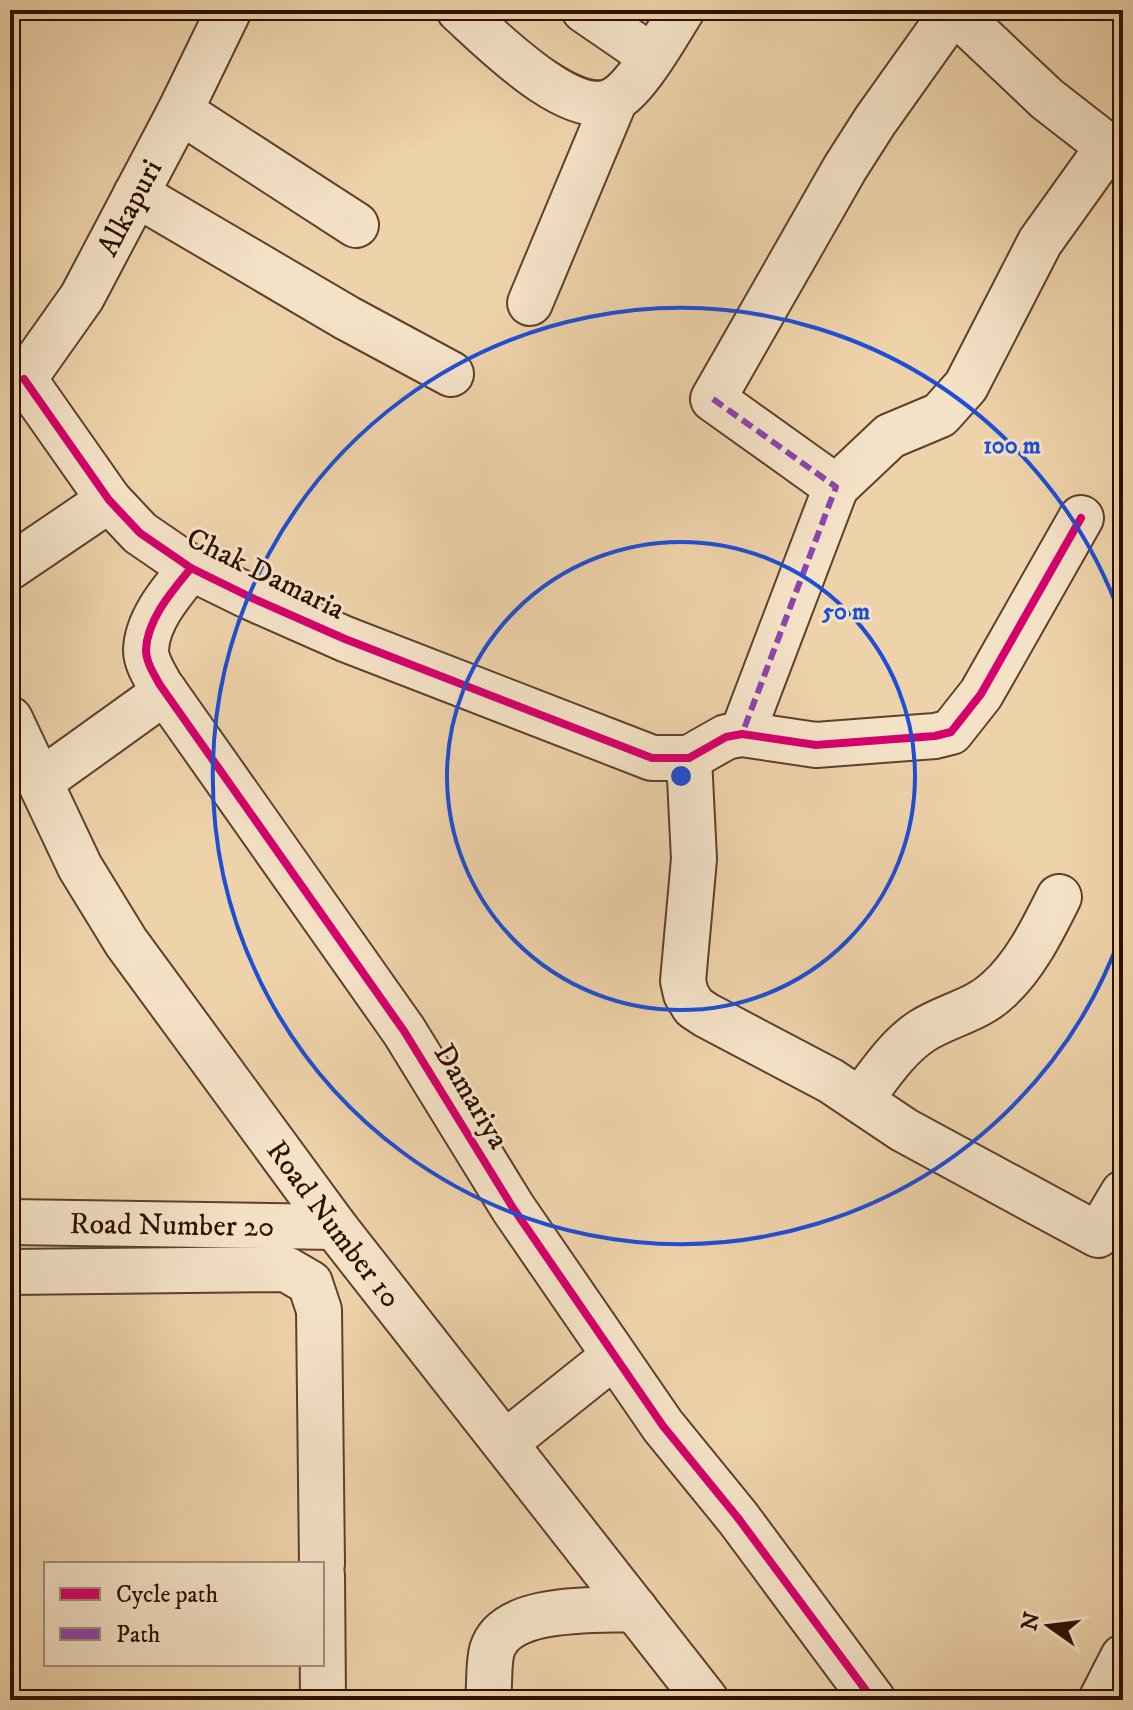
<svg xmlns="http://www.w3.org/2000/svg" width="1133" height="1710" viewBox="0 0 1133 1710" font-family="'IM FELL DW Pica',serif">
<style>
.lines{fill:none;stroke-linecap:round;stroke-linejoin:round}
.minor-casing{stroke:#5d402d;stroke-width:48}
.minor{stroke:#f4e2c7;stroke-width:44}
.quiet{stroke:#8e44ad;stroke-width:6;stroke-dasharray:12 6;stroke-linecap:butt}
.cycleway-casing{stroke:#f4e2c7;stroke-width:13}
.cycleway{stroke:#d6006c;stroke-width:8}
.ring{fill:none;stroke:#1d4ed8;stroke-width:4}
.labels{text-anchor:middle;stroke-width:6;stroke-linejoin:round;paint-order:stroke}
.street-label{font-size:30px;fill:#2d1004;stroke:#f4e2c7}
.centre{fill:#1d4ed8;stroke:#f4e2c7;stroke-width:4}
.ring-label{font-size:24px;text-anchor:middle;font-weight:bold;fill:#1d4ed8;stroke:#f4e2c7;stroke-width:6;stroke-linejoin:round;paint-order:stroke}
</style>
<rect width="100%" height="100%" fill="#eed2a9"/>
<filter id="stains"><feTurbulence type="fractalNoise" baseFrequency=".0025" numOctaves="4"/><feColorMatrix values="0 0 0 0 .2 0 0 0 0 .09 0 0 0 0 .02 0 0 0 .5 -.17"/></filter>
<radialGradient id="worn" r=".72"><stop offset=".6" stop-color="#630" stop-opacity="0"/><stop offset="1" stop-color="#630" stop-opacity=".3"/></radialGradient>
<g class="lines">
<defs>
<g id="minor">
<path d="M459 10C488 36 575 126 617 98 639 84 667 34 682 10"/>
<polyline points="584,10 651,56"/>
<polyline points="954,11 1047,99 1123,158"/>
<polyline points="180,111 356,225"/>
<polyline points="136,194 347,318 451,374"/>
<polyline points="530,303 615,100"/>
<polyline points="24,379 109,500 140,533 191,568 250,597 345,639 652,758 689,758 726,737 742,734 816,745 935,736 951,732 981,694 1081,518"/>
<path id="s1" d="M10 391 24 379 82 297 180 111 229 10"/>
<polyline points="836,487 890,436 940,415 966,386 1040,242 1108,147"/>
<polyline points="10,567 109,500"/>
<path d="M191 568C173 590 147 619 146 650 146 662 154 674 160 685L404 1031 513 1208 663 1426 738 1518 873 1700"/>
<path id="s2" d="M10 719 80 867 126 942 335 1227 706 1700"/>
<polyline points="742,734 836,487 713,399 845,168 875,121 954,10"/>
<polyline points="689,758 694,859 683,981 686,994 694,1007 706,1015 831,1081 904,1130 1098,1235 1123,1193"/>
<polyline points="41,781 165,692"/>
<path d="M860 1100C879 1076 896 1048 922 1031 947 1015 976 1011 998 990 1025 966 1043 929 1059 897"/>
<path id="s3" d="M10 1222 335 1227"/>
<polyline points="10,1272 286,1269 310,1283 319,1310 322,1564"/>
<polyline points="505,1443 614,1356"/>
<polyline points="322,1575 323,1700"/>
<path d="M488 1700C490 1684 488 1665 492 1650 506 1604 597 1611 635 1609"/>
<polyline points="1101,1700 1123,1657"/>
</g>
</defs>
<use href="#minor" class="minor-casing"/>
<use href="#minor" class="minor"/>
<polyline class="quiet" points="713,399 836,487 742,734"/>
<defs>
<g id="cycleway">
<polyline points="24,379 109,500 140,533 191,568 250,597 345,639 652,758 689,758 726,737 742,734 816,745 935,736 951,732 981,694 1081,518"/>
<path d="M191 568C173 590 147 619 146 650 146 662 154 674 160 685L404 1031 513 1208 663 1426 738 1518 873 1700"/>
</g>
</defs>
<use href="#cycleway" class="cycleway-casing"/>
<use href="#cycleway" class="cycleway"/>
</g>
<g class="ring">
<circle cx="681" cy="776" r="234"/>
<path d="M1122 932A468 468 0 1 1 1122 620"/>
</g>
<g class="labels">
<g class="street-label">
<text dy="10" stroke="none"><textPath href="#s1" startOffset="220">Alkapuri</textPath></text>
<text transform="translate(266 573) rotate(26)" y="10">Chak Damaria</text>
<text transform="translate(472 1096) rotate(59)" y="10">Damariya</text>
<text dy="10" stroke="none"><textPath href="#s3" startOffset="162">Road Number 20</textPath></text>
<text dy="10" stroke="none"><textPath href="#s2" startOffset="602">Road Number 10</textPath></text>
</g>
</g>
<circle cx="681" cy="776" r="12" class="centre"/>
<g class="ring-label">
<text x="1012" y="453">100 m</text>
<text x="846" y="619">50 m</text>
</g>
<rect width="1133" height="1710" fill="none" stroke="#eed2a9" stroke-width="40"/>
<rect x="12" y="12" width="1109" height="1686" fill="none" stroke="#2d1004" stroke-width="4"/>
<rect x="20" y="20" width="1093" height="1670" fill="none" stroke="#2d1004" stroke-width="2"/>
<rect x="44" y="1562" width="280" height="104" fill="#f4e2c7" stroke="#a48e79" stroke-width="2"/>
<rect x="60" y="1588" width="40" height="12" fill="#d6006c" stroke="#a48e79" stroke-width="2"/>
<text x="116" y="1602" font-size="24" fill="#2d1004">Cycle path</text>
<rect x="60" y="1628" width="40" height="12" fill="#8e44ad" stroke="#a48e79" stroke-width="2"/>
<text x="116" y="1642" font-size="24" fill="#2d1004">Path</text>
<g transform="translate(1049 1626) rotate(284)" stroke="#f4e2c7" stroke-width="6" paint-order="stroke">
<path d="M0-6L14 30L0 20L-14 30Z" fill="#2d1004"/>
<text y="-12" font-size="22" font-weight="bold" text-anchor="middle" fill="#2d1004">N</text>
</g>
<rect width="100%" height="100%" filter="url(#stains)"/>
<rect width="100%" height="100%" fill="url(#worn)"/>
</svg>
